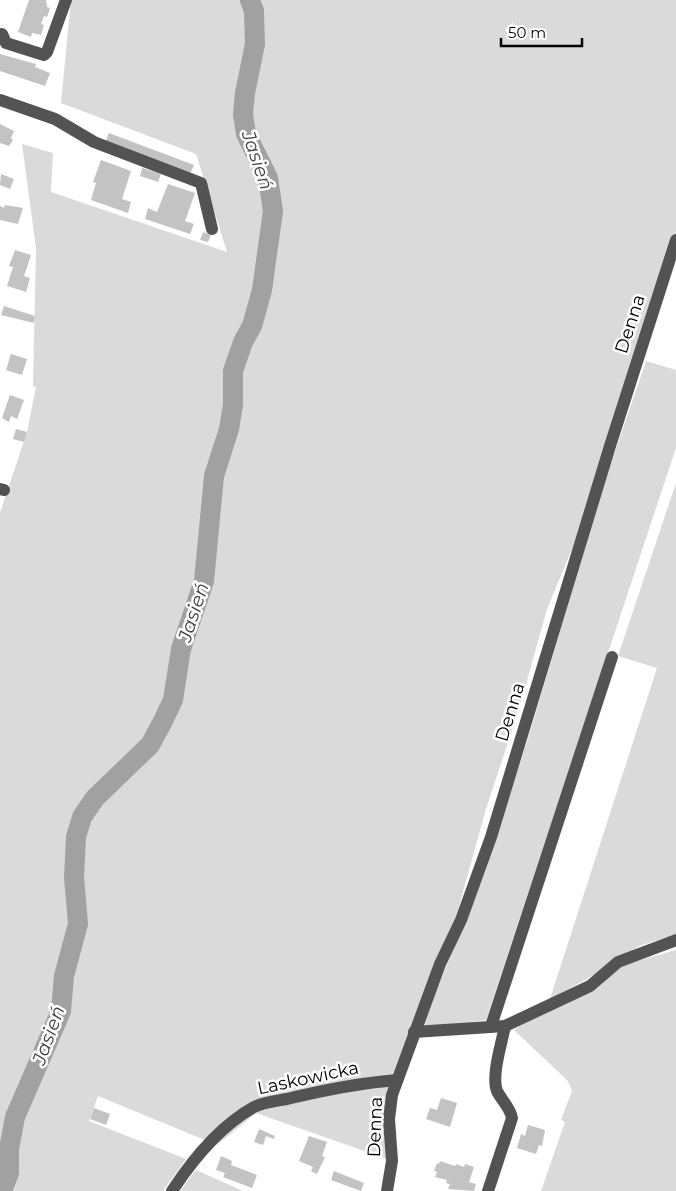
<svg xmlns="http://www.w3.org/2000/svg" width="676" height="1191" viewBox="0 0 676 1191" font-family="Montserrat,sans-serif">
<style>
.green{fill:#dadada}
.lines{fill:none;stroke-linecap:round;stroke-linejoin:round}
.river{stroke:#a1a1a1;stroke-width:20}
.building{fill:#c3c3c3}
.minor{stroke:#535353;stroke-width:12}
.labels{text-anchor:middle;stroke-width:5;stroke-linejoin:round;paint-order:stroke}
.street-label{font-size:18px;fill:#000;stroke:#fff}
.water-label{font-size:19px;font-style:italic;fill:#424242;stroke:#fff}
</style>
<rect width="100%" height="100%" fill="#fff"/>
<g class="green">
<polygon points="71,0 676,0 676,232 595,494 547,609 520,706 486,809 456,917 387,1094 387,1159 256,1113 217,1145 98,1096 89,1121 186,1159 163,1191 0,1191 0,513 27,432 36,387 33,386 36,248 22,144 53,153 51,192 227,252 196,154 61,103"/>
<polygon points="646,361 676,370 676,448 486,1020 426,1027 423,1021 475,898 528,739 602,490"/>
<polygon points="676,483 676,934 639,946 587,979 550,999 657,668 618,656"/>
<polygon points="676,950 676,1191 541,1191 565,1122 561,1120 572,1091 568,1081 514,1030 548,1007 616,967"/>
<polygon points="196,1170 243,1191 180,1191"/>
</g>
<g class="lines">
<polyline class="river" points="2,1191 9,1173 9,1149 15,1117 61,1011 64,976 78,924 74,877 76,837 82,817 95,798 150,745 162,723 173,700 181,649 204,581 214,476 229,429 233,405 233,371 243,342 252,326 262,290 273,211 268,178 246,134 243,114 245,93 255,44 254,11 250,0"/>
</g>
<g class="building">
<polygon points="29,0 46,0 47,7 50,8 47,17 44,16 41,24 44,25 41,35 32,33 31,37 18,32"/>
<polygon points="0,54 36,64 35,67 50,73 45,86 0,71"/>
<polygon points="0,124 14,131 11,138 13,140 9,146 0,143"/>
<polygon points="109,133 194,165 190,174 105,143"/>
<polygon points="101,160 131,171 122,199 131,202 128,213 91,200 96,183 93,182"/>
<polygon points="142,168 161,174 158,182 140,176"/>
<polygon points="1,174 14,179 10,189 0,185"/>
<polygon points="168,184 195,193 185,221 194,224 190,234 145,219 148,208 157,212"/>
<polygon points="5,205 23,208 18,224 0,220 0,206 4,208"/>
<polygon points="203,232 211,235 208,242 200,240"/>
<polygon points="15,250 31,255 24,276 30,278 26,292 7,286 13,267 9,266"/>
<polygon points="4,306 35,316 34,323 1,315"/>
<polygon points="11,354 27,359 22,375 6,370"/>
<polygon points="10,395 24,400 17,419 11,416 9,422 2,418"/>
<polygon points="16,429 27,432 24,442 13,439"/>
<polygon points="441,1098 457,1103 450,1127 426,1119 430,1108 437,1110"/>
<polygon points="94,1108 110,1114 106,1125 90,1119"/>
<polygon points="528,1125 545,1130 542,1146 539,1145 536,1154 517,1148 521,1134 525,1136"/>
<polygon points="259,1129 275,1136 274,1139 266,1136 263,1145 254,1142"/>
<polygon points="309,1136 327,1142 322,1156 325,1157 317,1174 311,1171 313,1167 299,1161"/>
<polygon points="221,1156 232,1161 231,1165 257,1175 252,1188 223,1177 225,1173 216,1170"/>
<polygon points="440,1161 455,1166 456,1164 464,1167 465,1164 474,1167 469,1182 476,1184 474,1191 448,1189 450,1184 446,1183 447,1180 435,1177 437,1172 434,1171 437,1163 439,1164"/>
<polygon points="334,1171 364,1183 361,1191 331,1180"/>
</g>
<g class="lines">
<g class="minor">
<polyline points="2,34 6,43 44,55 47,52 66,0"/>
<polyline points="0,100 55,119 94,142 201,183 212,229"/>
<polyline points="0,489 4,490"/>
<polyline points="491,1026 612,657"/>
<polyline points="414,1032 505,1026 590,986 618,962 676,940"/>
<path d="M172 1191C193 1159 220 1126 254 1107 264 1102 277 1101 287 1099 324 1090 360 1083 397 1080"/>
<polyline points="387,1191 392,1161 389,1119 392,1095 440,964 461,920 491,837 610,446 676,240"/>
<path d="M488 1191 512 1118C510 1107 502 1101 497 1091 491 1076 502 1042 505 1026"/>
</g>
</g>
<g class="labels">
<g class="street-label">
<text transform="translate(630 324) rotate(-72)" y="6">Denna</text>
<text transform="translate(510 712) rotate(-73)" y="6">Denna</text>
<text transform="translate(308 1078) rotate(-12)" y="6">Laskowicka</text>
<text transform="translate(375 1127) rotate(-88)" y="6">Denna</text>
</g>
<g class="water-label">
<text transform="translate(258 160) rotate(71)" y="7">Jasień</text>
<text transform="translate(193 612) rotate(-72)" y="7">Jasień</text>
<text transform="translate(48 1035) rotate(-70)" y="7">Jasień</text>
</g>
</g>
<path d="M501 38v8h81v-8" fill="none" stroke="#000000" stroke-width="2.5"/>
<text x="508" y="38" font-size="15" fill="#000000" stroke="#ffffff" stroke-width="4" paint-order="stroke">50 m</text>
</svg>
